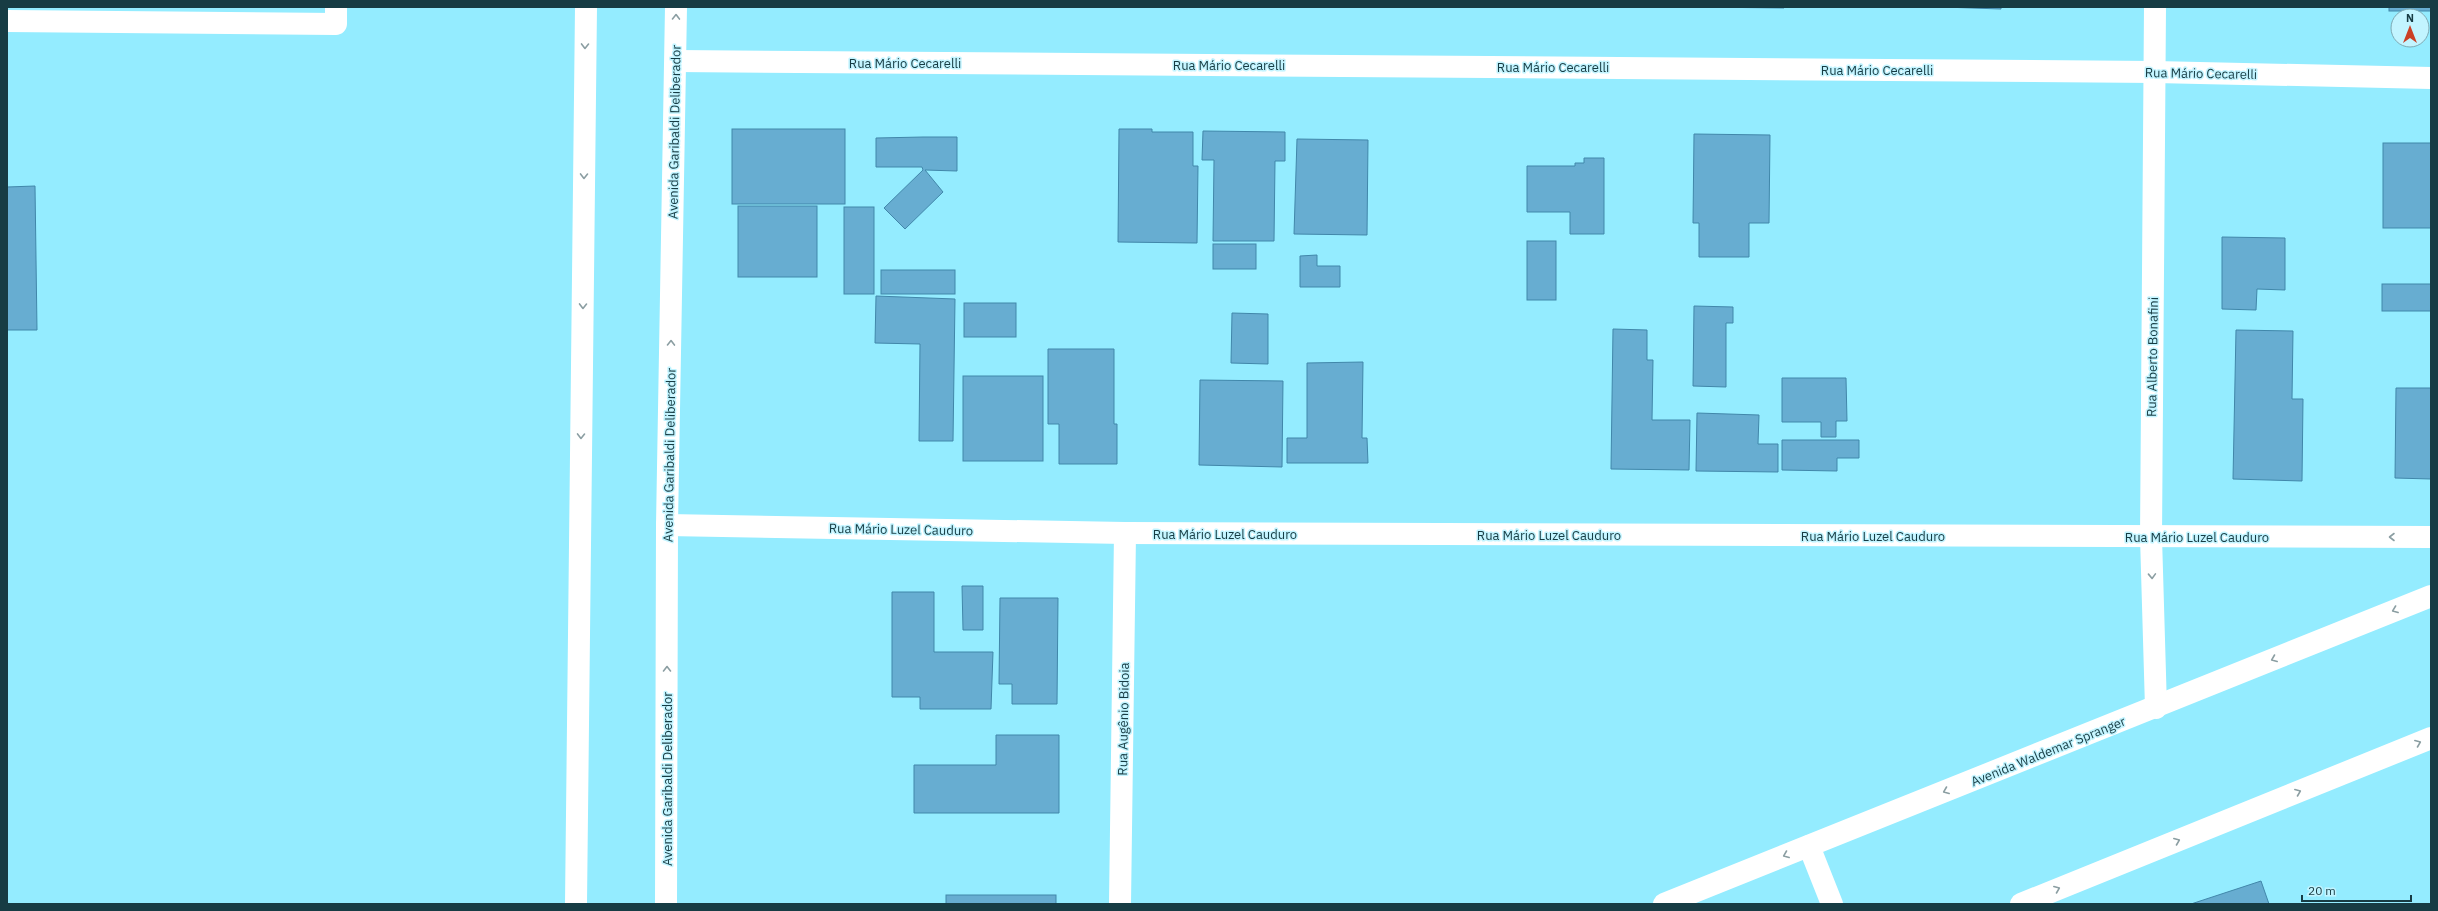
<svg xmlns="http://www.w3.org/2000/svg" width="2438" height="911" viewBox="0 0 2438 911" font-family="'IBM Plex Sans',sans-serif">
<style>
.building{fill:#67add1;stroke:#4187aa}
.lines{fill:none;stroke-linecap:round;stroke-linejoin:round}
.minor{stroke:#fff;stroke-width:22}
.major{stroke:#fff;stroke-width:22}
.oneway{stroke:#8b9ea2}
.labels{text-anchor:middle;stroke-width:3;stroke-linejoin:round;paint-order:stroke}
.street-label{font-size:13px;fill:#173c44;stroke:#c2f4ff}
</style>
<rect width="100%" height="100%" fill="#94ecff"/>
<g class="building">
<polygon points="1699,7 1784,7 1784,8"/>
<polygon points="1943,7 2001,7 2001,9"/>
<rect x="2389" y="7" width="42" height="4"/>
<rect x="732" y="129" width="113" height="75"/>
<polygon points="1119,129 1152,129 1152,132 1193,132 1193,166 1198,166 1197,243 1118,242"/>
<polygon points="1203,131 1285,132 1285,161 1275,161 1274,241 1213,241 1214,160 1202,160"/>
<polygon points="1694,134 1770,135 1769,223 1749,223 1749,257 1699,257 1699,223 1693,223"/>
<polygon points="923,137 957,137 957,171 925,170 943,192 905,229 884,208 923,170 922,167 876,167 876,138"/>
<polygon points="1297,139 1368,140 1367,235 1294,234"/>
<rect x="2383" y="143" width="48" height="85"/>
<polygon points="1584,158 1604,158 1604,234 1570,234 1570,212 1527,212 1527,166 1575,166 1575,163 1584,163"/>
<polygon points="35,186 37,330 7,330 7,187"/>
<rect x="738" y="206" width="79" height="71"/>
<rect x="844" y="207" width="30" height="87"/>
<polygon points="2222,237 2285,238 2285,290 2257,289 2256,310 2222,309"/>
<rect x="1527" y="241" width="29" height="59"/>
<rect x="1213" y="244" width="43" height="25"/>
<polygon points="1317,255 1317,266 1340,266 1340,287 1300,287 1300,256"/>
<rect x="881" y="270" width="74" height="24"/>
<rect x="2382" y="284" width="49" height="27"/>
<polygon points="876,296 955,299 953,441 919,441 920,344 875,343"/>
<rect x="964" y="303" width="52" height="34"/>
<polygon points="1694,306 1733,307 1733,323 1726,323 1726,387 1693,386"/>
<polygon points="1232,313 1268,314 1268,364 1231,363"/>
<polygon points="1613,329 1647,330 1647,360 1653,360 1652,420 1690,420 1689,470 1611,469"/>
<polygon points="2236,330 2293,331 2292,399 2303,399 2302,481 2233,479"/>
<polygon points="1048,349 1114,349 1114,424 1117,424 1117,464 1059,464 1059,424 1048,424"/>
<polygon points="1363,362 1362,438 1367,438 1368,463 1287,463 1287,438 1307,438 1307,363"/>
<rect x="963" y="376" width="80" height="85"/>
<polygon points="1782,378 1846,378 1847,421 1836,421 1836,437 1821,437 1821,422 1782,422"/>
<polygon points="1200,380 1283,381 1282,467 1199,465"/>
<polygon points="2396,388 2431,388 2431,479 2395,478"/>
<polygon points="1697,413 1759,415 1758,444 1778,444 1778,472 1696,471"/>
<polygon points="1782,440 1859,440 1859,458 1837,458 1837,471 1782,470"/>
<polygon points="962,586 983,586 983,630 963,630"/>
<polygon points="892,592 934,592 934,652 993,652 991,709 920,709 920,697 892,697"/>
<polygon points="1000,598 1058,598 1057,704 1012,704 1012,684 999,684"/>
<polygon points="996,735 1059,735 1059,813 914,813 914,765 996,765"/>
<polygon points="2261,881 2269,904 2191,904"/>
<rect x="946" y="895" width="110" height="9"/>
</g>
<g class="lines">
<g class="minor">
<polyline points="2155,7 2151,537 2156,708"/>
<polyline points="7,21 336,24 336,7"/>
<polyline points="676,61 2155,72 2431,78"/>
<polyline points="667,525 1125,533 2431,537"/>
<polyline points="1809,846 1832,904"/>
<polyline points="576,904 586,7"/>
<polyline points="666,904 667,525 676,7"/>
<polyline points="1120,904 1125,533"/>
</g>
<g class="major">
<polyline points="1664,904 2431,596"/>
<polyline points="2021,904 2431,738"/>
</g>
</g>
<defs><path id="oneway-chevron" d="M-2-3.5L2.5 0L-2 3.5" fill="none" stroke-width="1.6" stroke-linecap="round" stroke-linejoin="round"/></defs>
<g class="oneway">
<use href="#oneway-chevron" transform="translate(676 17) rotate(-89)"/>
<use href="#oneway-chevron" transform="translate(585 46) rotate(91)"/>
<use href="#oneway-chevron" transform="translate(584 176) rotate(91)"/>
<use href="#oneway-chevron" transform="translate(583 306) rotate(91)"/>
<use href="#oneway-chevron" transform="translate(671 343) rotate(-89)"/>
<use href="#oneway-chevron" transform="translate(581 436) rotate(91)"/>
<use href="#oneway-chevron" transform="translate(2392 537) rotate(180)"/>
<use href="#oneway-chevron" transform="translate(2152 576) rotate(88)"/>
<use href="#oneway-chevron" transform="translate(2395 610) rotate(159)"/>
<use href="#oneway-chevron" transform="translate(2274 659) rotate(158)"/>
<use href="#oneway-chevron" transform="translate(667 669) rotate(-90)"/>
<use href="#oneway-chevron" transform="translate(2418 743) rotate(-22)"/>
<use href="#oneway-chevron" transform="translate(1946 791) rotate(158)"/>
<use href="#oneway-chevron" transform="translate(2298 792) rotate(-22)"/>
<use href="#oneway-chevron" transform="translate(2177 841) rotate(-22)"/>
<use href="#oneway-chevron" transform="translate(1786 855) rotate(158)"/>
<use href="#oneway-chevron" transform="translate(2057 889) rotate(-22)"/>
</g>
<g class="labels">
<g class="street-label">
<text x="905" y="68">Rua Mário Cecarelli</text>
<text x="1229" y="70">Rua Mário Cecarelli</text>
<text x="1553" y="72">Rua Mário Cecarelli</text>
<text x="1877" y="75">Rua Mário Cecarelli</text>
<text transform="translate(2201 73) rotate(1)" y="5">Rua Mário Cecarelli</text>
<text transform="translate(674 132) rotate(-89)" y="5">Avenida Garibaldi Deliberador</text>
<text transform="translate(2152 357) rotate(-89)" y="5">Rua Alberto Bonafini</text>
<text transform="translate(669 455) rotate(-89)" y="5">Avenida Garibaldi Deliberador</text>
<text transform="translate(901 529) rotate(1)" y="5">Rua Mário Luzel Cauduro</text>
<text x="1225" y="539">Rua Mário Luzel Cauduro</text>
<text x="1549" y="540">Rua Mário Luzel Cauduro</text>
<text x="1873" y="541">Rua Mário Luzel Cauduro</text>
<text x="2197" y="542">Rua Mário Luzel Cauduro</text>
<text transform="translate(1123 719) rotate(-89)" y="5">Rua Augênio Bidoia</text>
<text transform="translate(2048 751) rotate(-22)" y="5">Avenida Waldemar Spranger</text>
<text transform="translate(667 779) rotate(-90)" y="5">Avenida Garibaldi Deliberador</text>
</g>
</g>
<rect width="2438" height="911" fill="none" stroke="#173c44" stroke-width="16"/>
<g transform="translate(2410 28)"><circle r="19" fill="#c2f4ff" stroke="#7eaab4"/>
<path d="M0-3L7 15L0 10L-7 15Z" fill="#cb4026"/>
<text y="-6" font-size="11" font-weight="bold" text-anchor="middle" fill="#173c44">N</text>
</g>
<path d="M2302 895v6h109v-6" fill="none" stroke="#173c44" stroke-width="2"/>
<text x="2308" y="895" font-size="12" fill="#173c44" stroke="#c2f4ff" stroke-width="3" paint-order="stroke">20 m</text>
</svg>
